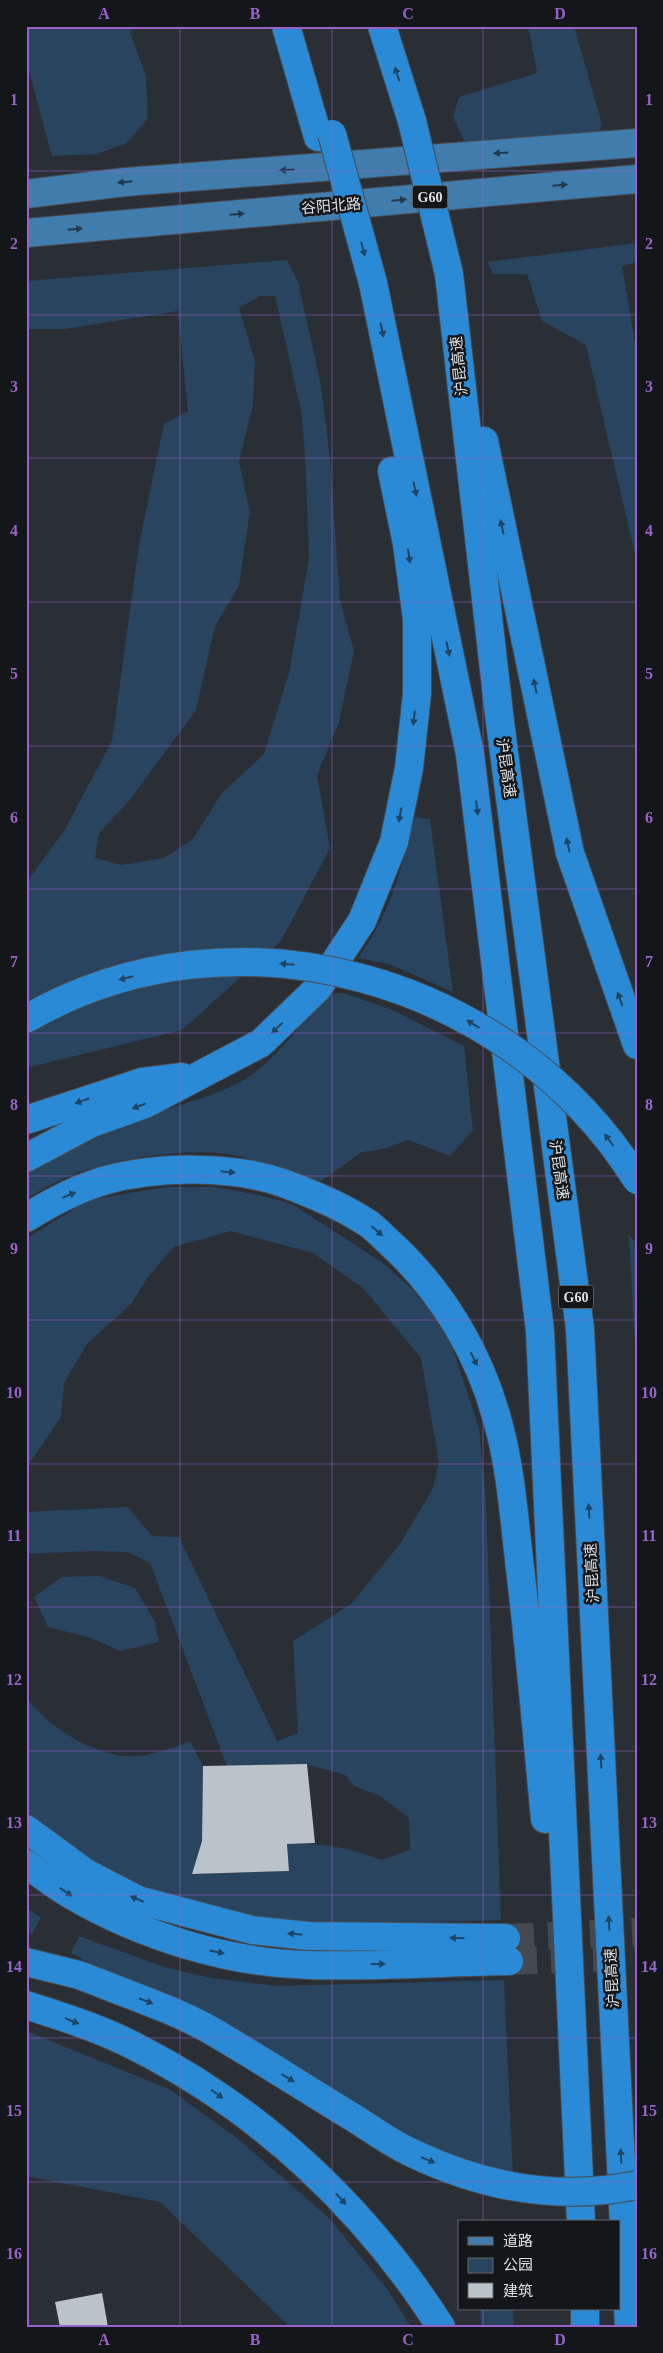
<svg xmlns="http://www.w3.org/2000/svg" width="663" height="2353" viewBox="0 0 663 2353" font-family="'Times New Roman','Noto Sans SC',serif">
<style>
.green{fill:#28445e;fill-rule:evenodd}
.building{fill:#bac2ca}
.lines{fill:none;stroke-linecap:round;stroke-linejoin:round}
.highway-tunnel{stroke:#444a4f;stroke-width:28;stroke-dasharray:28 14;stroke-linecap:butt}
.major-casing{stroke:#464b51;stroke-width:30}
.highway-casing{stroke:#464b51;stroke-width:30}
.major{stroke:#407cac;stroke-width:28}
.highway{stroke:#2a8ad6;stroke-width:28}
.highway-bridge-casing{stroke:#464b51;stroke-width:30;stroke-linecap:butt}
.highway-bridge{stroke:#2a8ad6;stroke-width:28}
.oneway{fill:#1d4565}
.oneway2{fill:#233a4c}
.grid{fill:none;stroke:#9862ca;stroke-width:1;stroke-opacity:0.55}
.labels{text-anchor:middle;stroke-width:5;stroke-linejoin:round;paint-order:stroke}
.shield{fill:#141719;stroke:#a0a4a7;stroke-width:1}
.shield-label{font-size:14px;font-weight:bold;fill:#dce0e4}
.street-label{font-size:15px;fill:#dce0e4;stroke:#141719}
.neatline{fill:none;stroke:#9862ca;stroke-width:2}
.grid-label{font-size:16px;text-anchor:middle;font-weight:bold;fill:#9862ca}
</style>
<rect width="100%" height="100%" fill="#292f35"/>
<g class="green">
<polygon points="26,26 133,26 130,32 146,76 148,118 127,143 97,154 52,156 26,60"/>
<polygon points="528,26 574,26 602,124 597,139 471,155 453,117 459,97 537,73"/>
<polygon points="637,243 637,262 622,266 637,355 637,562 586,345 542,321 527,274 493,274 487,262"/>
<path d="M287 260 298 282 321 385 330 459 340 600 354 651 339 722 317 775 330 848 281 941 182 1030 26 1068V883L64 831 112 741 139 545 164 424 188 411 178 311 65 329H26V281ZM260 296H275L301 411 305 453 309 559 289 673 264 754 221 794 193 839 164 858 121 865 95 858 99 833 129 801 196 710 215 626 239 586 250 511 239 462 253 405 255 361 239 308Z"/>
<path d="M415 817 430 819 453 992 389 964 358 958C391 914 401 868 415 817Z"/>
<path d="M344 993 395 1011 464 1046 473 1130 450 1156 408 1140 384 1149 362 1152 321 1181C291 1174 262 1161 233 1155 190 1146 103 1160 63 1179 51 1184 38 1192 26 1199V1169C66 1144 110 1127 155 1113 181 1104 229 1092 250 1076 280 1054 302 1024 325 995Z"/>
<path d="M166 1187H214L259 1195 292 1204 383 1263 414 1291 447 1331 479 1428 486 1503 501 1920 321 1925 255 1921 135 1891 26 1819V1697C46 1725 89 1752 123 1756 146 1758 170 1749 190 1741L203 1766 202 1841 192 1874 289 1871 287 1844C321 1843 349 1847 381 1860L410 1850 409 1818 380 1796 354 1786 345 1775 307 1764 227 1766 150 1563 128 1552 91 1551 26 1554V1512L128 1507 152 1536 179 1537 277 1741 298 1733 293 1641 351 1604 400 1544 433 1488 439 1463 421 1358 363 1288 313 1253 231 1231 174 1247 148 1277 131 1304 87 1344 64 1383 61 1417 26 1468V1239L88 1200Z"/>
<polygon points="629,1235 637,1244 637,1381"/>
<polygon points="99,1576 135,1588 155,1622 159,1642 120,1651 91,1638 48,1627 34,1597 62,1577"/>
<polygon points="26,1908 41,1917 32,1934 26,1933"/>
<polygon points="79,1936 164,1967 211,1978 276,1986 504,1980 513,2176 466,2168 71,1953"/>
<polygon points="26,2031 169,2089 237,2138 328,2217 387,2289 411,2327 290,2327 160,2202 26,2176"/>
<polygon points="480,2309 513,2309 514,2327 481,2327"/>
</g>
<g class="building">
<polygon points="307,1764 315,1843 287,1844 289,1871 192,1874 202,1841 203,1766"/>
<polygon points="102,2293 108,2327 60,2327 55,2302"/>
</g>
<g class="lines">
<g class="highway-tunnel">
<polyline points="506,1938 637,1932"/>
<polyline points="509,1961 637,1957"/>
</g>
<defs>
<g id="major">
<polyline points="26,194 125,182 637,143"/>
<polyline points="26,233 637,179"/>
</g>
<g id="highway">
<polyline points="286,26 318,137"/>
<polyline points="382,26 412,121"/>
<polyline points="449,274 500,722 580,1329 629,2327"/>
<polyline points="373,283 470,754 540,1331 581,2222"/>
<polyline points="484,441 570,853 637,1045"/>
<polyline points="26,1120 142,1082 182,1077"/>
<polyline points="26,1158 92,1123 145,1104 261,1043 317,989 362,921 394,842 409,768 417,694 417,619 407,544 392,471"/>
<path d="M26 1218C50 1203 76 1189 103 1181 156 1166 231 1165 283 1183 313 1194 342 1206 369 1224 377 1230 384 1238 391 1244 442 1291 479 1353 497 1419 511 1467 514 1519 520 1568 530 1652 537 1735 545 1819"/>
<polyline points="26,1829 86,1873 138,1900 252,1930 309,1936 506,1938"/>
<path d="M26 1864C42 1875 57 1887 73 1896 142 1936 228 1963 308 1965 375 1967 442 1962 509 1961"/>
<polyline points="26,1962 79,1975 100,1983"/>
<path d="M26 2005C63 2017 102 2029 136 2047 262 2111 365 2208 441 2327"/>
<polyline points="585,2309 585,2327"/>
</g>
</defs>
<use href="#major" class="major-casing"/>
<use href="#highway" class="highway-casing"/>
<use href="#major" class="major"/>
<use href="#highway" class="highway"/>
<defs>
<g id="highway-bridge">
<polyline points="412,121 449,274"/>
<polyline points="332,134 373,283"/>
<path d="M26 1019C235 898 511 978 637 1180"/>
<path d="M100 1983C137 1998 177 2011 212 2031 260 2059 306 2089 354 2118 373 2130 392 2144 412 2153 483 2187 560 2201 637 2185"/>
</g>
</defs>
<use href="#highway-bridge" class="highway-bridge-casing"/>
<use href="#highway-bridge" class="highway-bridge"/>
</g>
<defs><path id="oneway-solid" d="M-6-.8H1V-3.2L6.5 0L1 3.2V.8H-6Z" transform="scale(1.25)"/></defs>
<g class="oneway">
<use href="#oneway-solid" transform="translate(397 74) rotate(-108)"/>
<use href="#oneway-solid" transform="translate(363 249) rotate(75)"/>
<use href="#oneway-solid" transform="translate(382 330) rotate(78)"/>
<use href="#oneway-solid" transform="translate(415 489) rotate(78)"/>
<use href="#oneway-solid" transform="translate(502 527) rotate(-102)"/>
<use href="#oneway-solid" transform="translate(409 556) rotate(82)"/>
<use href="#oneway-solid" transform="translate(448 649) rotate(78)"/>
<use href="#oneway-solid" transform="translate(535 686) rotate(-102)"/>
<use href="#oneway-solid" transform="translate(414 718) rotate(96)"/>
<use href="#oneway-solid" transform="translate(477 808) rotate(83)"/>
<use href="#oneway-solid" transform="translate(400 815) rotate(101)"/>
<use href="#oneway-solid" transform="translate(568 845) rotate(-102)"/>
<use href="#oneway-solid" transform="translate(287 964) rotate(-175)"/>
<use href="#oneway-solid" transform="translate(126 978) rotate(166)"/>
<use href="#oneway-solid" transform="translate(620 999) rotate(-110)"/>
<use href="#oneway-solid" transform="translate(473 1024) rotate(-149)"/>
<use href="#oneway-solid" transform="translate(277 1028) rotate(136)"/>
<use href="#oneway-solid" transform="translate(82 1101) rotate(161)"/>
<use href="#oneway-solid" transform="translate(139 1106) rotate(159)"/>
<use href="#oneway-solid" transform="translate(609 1140) rotate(-127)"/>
<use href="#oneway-solid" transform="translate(228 1172) rotate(6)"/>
<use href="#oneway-solid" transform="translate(69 1195) rotate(-22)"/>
<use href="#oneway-solid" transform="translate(377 1231) rotate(42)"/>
<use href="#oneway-solid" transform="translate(474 1359) rotate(64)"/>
<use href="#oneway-solid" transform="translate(589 1511) rotate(-93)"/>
<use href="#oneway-solid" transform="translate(601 1761) rotate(-93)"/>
<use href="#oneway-solid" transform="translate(66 1892) rotate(34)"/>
<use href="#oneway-solid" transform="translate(137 1899) rotate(-157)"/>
<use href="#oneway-solid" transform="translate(609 1923) rotate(-93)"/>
<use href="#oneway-solid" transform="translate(295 1934) rotate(-174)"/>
<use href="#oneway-solid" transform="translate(457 1938) rotate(-179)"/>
<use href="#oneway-solid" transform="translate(217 1952) rotate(12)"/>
<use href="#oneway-solid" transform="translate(378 1964) rotate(-1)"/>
<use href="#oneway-solid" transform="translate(146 2001) rotate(21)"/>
<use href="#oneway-solid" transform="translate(72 2021) rotate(22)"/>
<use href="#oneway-solid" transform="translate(288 2078) rotate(31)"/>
<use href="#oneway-solid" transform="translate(217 2094) rotate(36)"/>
<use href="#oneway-solid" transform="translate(621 2156) rotate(-93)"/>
<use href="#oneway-solid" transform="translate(428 2160) rotate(22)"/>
<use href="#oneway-solid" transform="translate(341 2199) rotate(47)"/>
</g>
<g class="oneway2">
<use href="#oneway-solid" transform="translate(501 153) rotate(176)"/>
<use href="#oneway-solid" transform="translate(287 170) rotate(176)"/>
<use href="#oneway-solid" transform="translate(125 182) rotate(174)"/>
<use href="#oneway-solid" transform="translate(560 185) rotate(-5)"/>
<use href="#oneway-solid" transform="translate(399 200) rotate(-5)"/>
<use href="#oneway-solid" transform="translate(237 214) rotate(-5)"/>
<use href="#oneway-solid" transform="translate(75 229) rotate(-5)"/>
</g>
<path class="grid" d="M180 26V2327M332 26V2327M483 26V2222M26 171H637M26 315H637M26 458H637M26 602H637M26 746H637M26 889H637M26 1033H637M26 1176H637M26 1320H637M26 1464H637M26 1607H637M26 1751H637M26 1895H637M26 2038H637M26 2182H637M483 2309V2327"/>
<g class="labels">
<g class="shield">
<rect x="412.5" y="185.5" width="35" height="23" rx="4"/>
<rect x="558.5" y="1285.5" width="35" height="23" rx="4"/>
</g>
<g class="shield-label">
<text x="430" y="202">G60</text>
<text x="576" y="1302">G60</text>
</g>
<g class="street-label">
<text transform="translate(331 206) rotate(-5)" y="5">谷阳北路</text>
<text transform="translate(459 366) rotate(-96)" y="5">沪昆高速</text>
<text transform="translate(506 768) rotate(82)" y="5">沪昆高速</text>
<text transform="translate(559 1170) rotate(82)" y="5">沪昆高速</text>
<text transform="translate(592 1573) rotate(-93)" y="5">沪昆高速</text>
<text transform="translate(612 1978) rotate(-93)" y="5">沪昆高速</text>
</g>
</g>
<rect width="663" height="2353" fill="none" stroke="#141719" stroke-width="55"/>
<rect x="458" y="2220" width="162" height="90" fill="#141719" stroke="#64676a"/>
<rect x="468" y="2237" width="25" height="8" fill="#407cac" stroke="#64676a"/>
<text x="503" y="2246" font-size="15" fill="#dce0e4">道路</text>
<rect x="468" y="2258" width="25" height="15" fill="#28445e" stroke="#64676a"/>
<text x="503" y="2270" font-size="15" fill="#dce0e4">公园</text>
<rect x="468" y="2283" width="25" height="15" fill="#bac2ca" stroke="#64676a"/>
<text x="503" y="2296" font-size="15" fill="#dce0e4">建筑</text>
<rect x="28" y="28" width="608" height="2298" class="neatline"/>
<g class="grid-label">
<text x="104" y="19">A</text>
<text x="255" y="19">B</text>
<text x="408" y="19">C</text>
<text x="560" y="19">D</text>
<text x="14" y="105">1</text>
<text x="649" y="105">1</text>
<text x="14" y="249">2</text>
<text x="649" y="249">2</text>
<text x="14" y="392">3</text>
<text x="649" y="392">3</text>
<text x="14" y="536">4</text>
<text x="649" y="536">4</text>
<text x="14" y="679">5</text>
<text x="649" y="679">5</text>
<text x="14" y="823">6</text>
<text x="649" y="823">6</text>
<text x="14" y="967">7</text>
<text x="649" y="967">7</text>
<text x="14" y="1110">8</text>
<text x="649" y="1110">8</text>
<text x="14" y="1254">9</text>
<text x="649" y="1254">9</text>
<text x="14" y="1398">10</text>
<text x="649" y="1398">10</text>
<text x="14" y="1541">11</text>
<text x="649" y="1541">11</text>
<text x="14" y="1685">12</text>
<text x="649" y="1685">12</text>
<text x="14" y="1828">13</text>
<text x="649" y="1828">13</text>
<text x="14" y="1972">14</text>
<text x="649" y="1972">14</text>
<text x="14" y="2116">15</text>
<text x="649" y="2116">15</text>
<text x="14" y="2259">16</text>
<text x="649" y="2259">16</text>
<text x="104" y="2345">A</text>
<text x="255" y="2345">B</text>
<text x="408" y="2345">C</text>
<text x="560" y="2345">D</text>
</g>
</svg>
